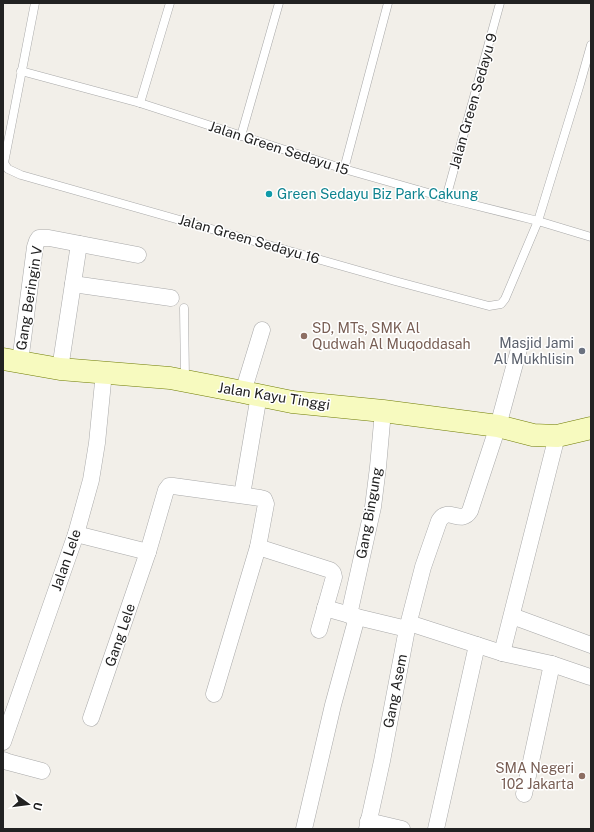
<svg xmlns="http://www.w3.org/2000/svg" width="594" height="832" viewBox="0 0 594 832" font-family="'Public Sans',sans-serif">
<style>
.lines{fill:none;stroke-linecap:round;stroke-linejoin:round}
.lane-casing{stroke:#a9a9a9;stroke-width:9}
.street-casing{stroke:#a9a9a9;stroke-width:17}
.secondary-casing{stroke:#707d05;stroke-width:23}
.lane{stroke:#fff;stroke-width:8}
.street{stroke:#fff;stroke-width:16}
.secondary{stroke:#f7fabf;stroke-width:22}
.culture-dot{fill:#0f9aa8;stroke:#fff;stroke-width:1.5}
.education-dot{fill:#8d6e63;stroke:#fff;stroke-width:1.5}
.worship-dot{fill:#6b7280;stroke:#fff;stroke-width:1.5}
.labels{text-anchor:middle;stroke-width:3;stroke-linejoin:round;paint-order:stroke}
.street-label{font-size:14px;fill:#222;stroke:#fff}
.culture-label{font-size:14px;fill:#0d838f;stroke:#fff;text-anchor:start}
.education-label{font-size:14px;fill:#785e54;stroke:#fff;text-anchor:start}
.worship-label{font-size:14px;fill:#5b616d;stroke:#fff;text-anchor:end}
</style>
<rect width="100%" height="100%" fill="#f2efe9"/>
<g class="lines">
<defs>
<g id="lane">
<polyline points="35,3 4,163 8,169 21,175 395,281 489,306 501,304 505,299 538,221 580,84 591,45"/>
<polyline points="21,71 140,103 344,169 446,198 538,221 591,237"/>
<polyline points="140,103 170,3"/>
<polyline points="241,136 279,3"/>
<polyline points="344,169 388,3"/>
<polyline points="446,198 500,3"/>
<polyline points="184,308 185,380"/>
</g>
<g id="street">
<polyline points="73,284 171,298"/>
<polyline points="20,362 35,247 37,241 39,238 49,238 138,255"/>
<polyline points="60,369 79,244"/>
<polyline points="243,392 262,330"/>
<polyline points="242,495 259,395"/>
<polyline points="76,534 148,552"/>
<polyline points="325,608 357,617 407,629"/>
<polyline points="349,615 373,507 378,467 383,411"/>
<polyline points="512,616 591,645"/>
<polyline points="409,623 502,653 552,664 590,677 591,677"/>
<polyline points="502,653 557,436"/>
<polyline points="214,694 258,547"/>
<polyline points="91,718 148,552 166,490 169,486 173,486 260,498 264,499 266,504 258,547 330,570 333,573 334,577 319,630"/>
<polyline points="3,742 76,534 91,480 97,443 104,372"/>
<polyline points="3,760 8,762 42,771"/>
<polyline points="524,794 552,664"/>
<polyline points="368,821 402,829"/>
<polyline points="304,829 333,705 357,617"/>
<path d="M367 829 382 761 407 629 423 567 439 521C448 505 461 526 470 511L498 426 519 349"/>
<polyline points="436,829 477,645"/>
</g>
<polyline id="secondary" points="3,359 60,369 170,378 243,392 292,402 383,411 498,426 533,435 557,436 591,428"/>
</defs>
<use href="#lane" class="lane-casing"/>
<use href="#street" class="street-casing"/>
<use href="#secondary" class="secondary-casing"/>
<use href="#lane" class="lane"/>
<use href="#street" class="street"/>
<use href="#secondary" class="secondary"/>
</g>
<circle class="culture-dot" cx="269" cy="194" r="4"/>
<g class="education-dot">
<circle cx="304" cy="336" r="4"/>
<circle cx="582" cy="776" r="4"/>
</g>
<circle class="worship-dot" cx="582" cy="351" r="4"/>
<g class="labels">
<g class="street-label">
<text transform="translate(473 101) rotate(-74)" y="5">Jalan Green Sedayu 9</text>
<text transform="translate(279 148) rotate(18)" y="5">Jalan Green Sedayu 15</text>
<text transform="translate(249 239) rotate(16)" y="5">Jalan Green Sedayu 16</text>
<text transform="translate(29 298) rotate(-81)" y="5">Gang Beringin V</text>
<text transform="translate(274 396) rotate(9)" y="5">Jalan Kayu Tinggi</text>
<text transform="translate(369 513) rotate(-80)" y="5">Gang Bingung</text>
<text transform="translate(66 560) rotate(-71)" y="5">Jalan Lele</text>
<text transform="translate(120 635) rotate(-71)" y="5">Gang Lele</text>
<text transform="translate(395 691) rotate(-79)" y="5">Gang Asem</text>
</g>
<g class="culture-label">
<text x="277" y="199">Green Sedayu Biz Park Cakung</text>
</g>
<g class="education-label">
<text x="312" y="333">SD, MTs, SMK Al<tspan x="312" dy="16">Qudwah Al Muqoddasah</tspan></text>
<text x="574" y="773" text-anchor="end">SMA Negeri<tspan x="574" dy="16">102 Jakarta</tspan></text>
</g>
<g class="worship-label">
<text x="574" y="348">Masjid Jami<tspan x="574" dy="16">Al Mukhlisin</tspan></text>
</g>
</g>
<rect width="594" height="832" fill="none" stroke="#222222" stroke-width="8"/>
<g transform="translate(28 804) rotate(104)" stroke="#ffffff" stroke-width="3" paint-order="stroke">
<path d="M0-3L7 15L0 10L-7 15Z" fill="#222222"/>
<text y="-6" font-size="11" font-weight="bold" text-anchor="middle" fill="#222222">U</text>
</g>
</svg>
